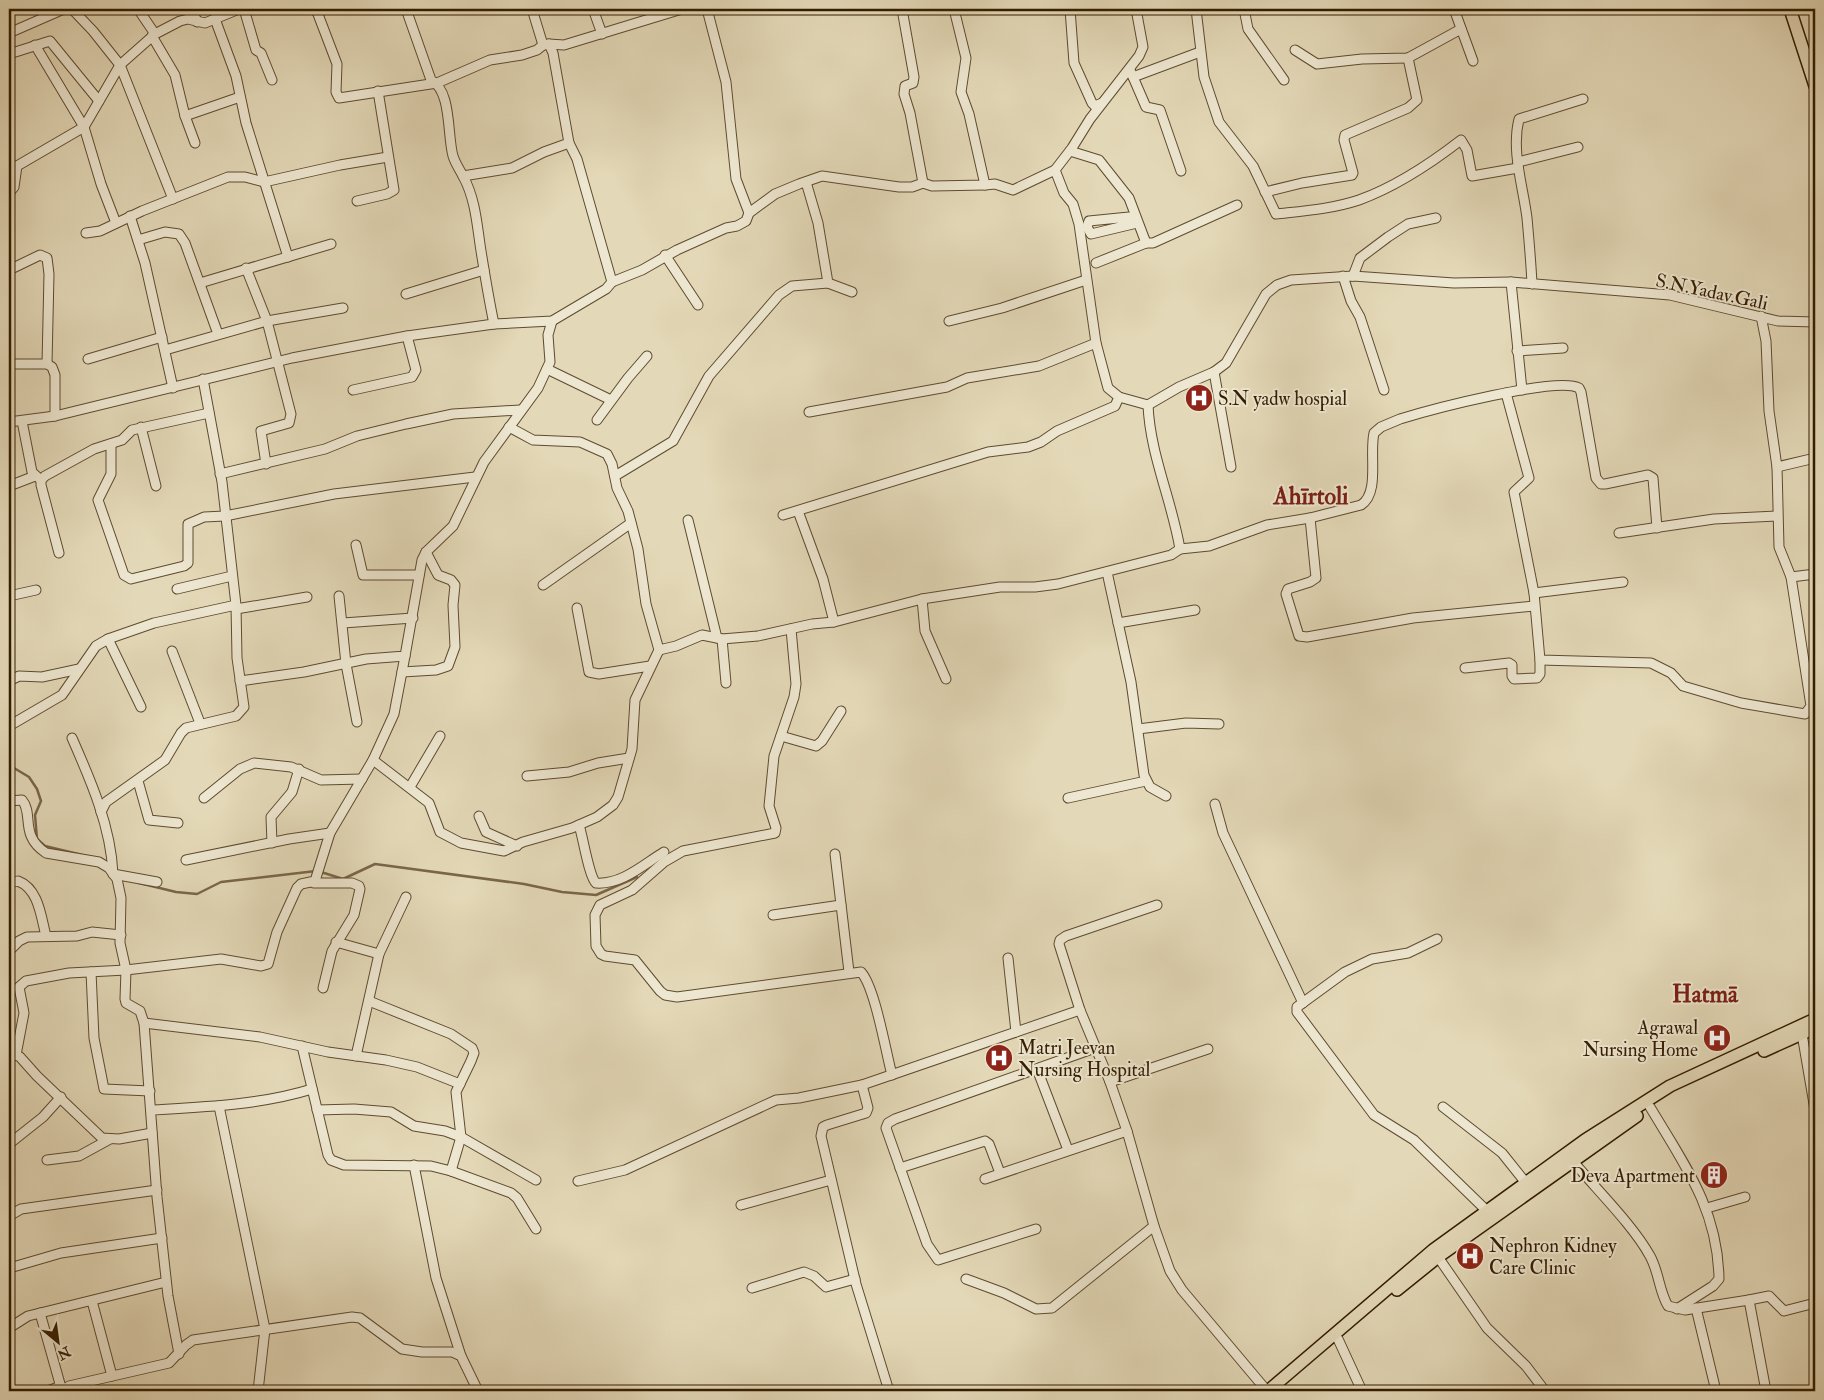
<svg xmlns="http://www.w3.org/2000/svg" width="1824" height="1400" viewBox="0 0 1824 1400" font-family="'IM FELL Double Pica',serif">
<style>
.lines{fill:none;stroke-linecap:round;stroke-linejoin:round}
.stream{stroke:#796649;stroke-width:2.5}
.minor-casing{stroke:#5f4b2e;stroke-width:11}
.major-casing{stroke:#331c00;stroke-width:14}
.minor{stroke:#ede6d0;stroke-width:9}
.major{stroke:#e3d8b7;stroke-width:11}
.labels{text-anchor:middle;stroke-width:4;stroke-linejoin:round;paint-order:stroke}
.street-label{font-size:19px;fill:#331c00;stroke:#ede6d0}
.poi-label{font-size:19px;fill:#331c00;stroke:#ede6d0;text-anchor:start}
.district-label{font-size:24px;font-weight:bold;fill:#7a1f14;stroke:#ede6d0}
</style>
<rect width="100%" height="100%" fill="#e3d8b7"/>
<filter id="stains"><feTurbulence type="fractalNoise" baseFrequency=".004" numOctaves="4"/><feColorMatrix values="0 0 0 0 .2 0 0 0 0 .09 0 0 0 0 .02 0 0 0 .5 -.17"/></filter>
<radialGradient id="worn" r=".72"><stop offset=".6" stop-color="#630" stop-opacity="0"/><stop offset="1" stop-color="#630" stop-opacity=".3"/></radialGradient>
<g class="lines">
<g class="stream">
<polyline points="9,765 29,777 37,789 41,801 35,815 37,839 45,846 103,860"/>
<polyline points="321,872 343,879 375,864 524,884 562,892 596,895 637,877"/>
<polyline points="139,883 176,892 197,894 221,882 316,871"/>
</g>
<defs>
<g id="minor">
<polyline points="72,9 93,31 120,65 173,199"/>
<polyline points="138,9 155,34"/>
<polyline points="192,9 197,22"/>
<polyline points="244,9 256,50 261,53 272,80"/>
<polyline points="316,9 337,64 336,92 339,98 437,83 490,60 522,55 537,50 543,45"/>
<path d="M406 9 431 80C452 91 447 135 453 156 455 163 460 170 463 176L512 168 544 152 569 143 553 53 549 44 543 45 532 9"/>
<polyline points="593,9 602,34"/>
<polyline points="707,9 726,82 736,179 749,213"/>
<polyline points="1070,9 1074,63 1092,103 1095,106 1102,103"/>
<path d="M1196 9 1204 77 1219 122 1253 166 1276 214C1303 211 1332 209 1359 200 1395 187 1430 164 1461 140L1467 150 1472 176 1518 168"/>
<polyline points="1244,9 1248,29 1284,80"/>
<polyline points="1454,9 1473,61"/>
<polyline points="215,19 236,76 246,123 288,257"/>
<polyline points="9,33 64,9"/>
<polyline points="152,36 175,75 185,116 195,143"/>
<polyline points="549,44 564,45 682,9"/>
<polyline points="35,45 84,127 101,184 116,223"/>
<polyline points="1295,50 1317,64 1362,59 1408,58 1461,29"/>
<polyline points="9,54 50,41 99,101"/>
<polyline points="1130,70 1146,107 1160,110 1181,171"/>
<polyline points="1133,77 1200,52"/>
<polyline points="185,116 240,97"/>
<polyline points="569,143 577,159 612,282"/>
<polyline points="1070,151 1099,160 1129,198 1146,243 1096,263"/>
<polyline points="1518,162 1578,147"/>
<path d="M463 176C476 200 477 226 481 251 485 276 489 300 494 324"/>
<polyline points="806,182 818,223 828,283 852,292"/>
<polyline points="923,183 932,186 985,185 969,114 961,92 966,58 954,9"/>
<polyline points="985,185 995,184 1013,190 1055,170 1072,148 1090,119 1139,56 1143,47 1136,9"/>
<polyline points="1265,192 1302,183 1352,175 1353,173 1344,140 1345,135 1408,108 1417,100 1408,58"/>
<polyline points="9,193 14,187 17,166 84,127 120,65 155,34 180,21 188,19 205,23 239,9"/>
<polyline points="357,201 387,194 394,190 378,91"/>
<polyline points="130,216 145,263 173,388"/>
<polygon points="1129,217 1137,223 1091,234 1087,227 1089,221"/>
<polyline points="86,233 100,231 142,211 228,177 245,177 264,182 340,165 388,157"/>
<polyline points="138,240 165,232 179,234 185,243 218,334"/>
<polyline points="1146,243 1153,243 1237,205"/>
<polyline points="665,255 698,305"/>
<polyline points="246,268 267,321 291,414 289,423 261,431 266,464"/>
<polyline points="9,270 40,255 47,258 49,274 47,364"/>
<polyline points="1343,276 1351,301 1360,317 1384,390"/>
<polyline points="1353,276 1360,258 1388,237 1408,224 1436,218"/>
<polyline points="1511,282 1522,390"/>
<polyline points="200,283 331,244"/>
<path d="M1532 284C1531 262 1529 240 1527 218 1523 186 1511 151 1519 119L1583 99"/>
<polyline points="406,294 484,270"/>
<polyline points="949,321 1002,308 1086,280"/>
<polyline points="165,350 267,321 343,308"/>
<polyline points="1517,351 1563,348"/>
<polyline points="88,359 162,337"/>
<polyline points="9,364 47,364 52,367 55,375 55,416"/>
<polyline points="547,369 611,400"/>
<polyline points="1214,372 1231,467"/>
<polyline points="353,390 412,377 416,370 407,336"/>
<polyline points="1506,393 1529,478 1514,492 1534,593 1540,660 1651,663 1671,673 1683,686 1741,703 1805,714 1811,706 1791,577 1779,547 1777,467 1769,411 1766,341 1761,316"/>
<polyline points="1119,397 1148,405 1179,387 1214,372 1226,363 1266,294 1277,285 1291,280 1353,276 1454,283 1511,282 1670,295 1778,321 1815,322"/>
<polyline points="809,412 947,387 967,378 1039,366 1096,343 1079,224 1073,204 1064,193 1055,170"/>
<polyline points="597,420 628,378 647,356"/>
<polyline points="22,421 32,472 41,480"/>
<polyline points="9,422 55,416 292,358 407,336 494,324 552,321 606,289 612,282 642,270 677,250 726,228 737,226 746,221 749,213 775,194 799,184 822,176 899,187 912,187 923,183 910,113 904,94 905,86 913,83 914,77 902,9"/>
<polyline points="141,427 156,486"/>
<path d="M509 427 533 440 580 442 607 454 612 464 617 488 628 511 638 549 646 604 659 650 676 646 702 635 722 639 758 636 812 624 834 622 922 599 1000 587H1035L1058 584 1171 555 1180 549C1172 501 1150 454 1148 405"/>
<polyline points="111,444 111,474 98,500 124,575 131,579 184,566 188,563 188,524 204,517 225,516 334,494 475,477"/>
<polyline points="1777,467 1815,458"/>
<polyline points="220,474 325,449 357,436 406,424 453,414 520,410"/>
<polyline points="615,476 673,441 709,376 779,295 792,286 828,283"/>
<polyline points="9,486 35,476"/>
<polyline points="798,511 823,579 834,622"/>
<polyline points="783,515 988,452 1028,447 1041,442 1057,431 1115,406 1119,397 1108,388 1096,343"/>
<polyline points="1310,518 1316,578 1310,582 1288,589 1286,594 1299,636 1307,637 1413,618 1534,606"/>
<polyline points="688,520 717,638"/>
<polyline points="1619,533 1714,519 1777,516"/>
<polyline points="356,545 363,575 419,575"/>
<path d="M1180 549 1209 546 1267 525 1310 518 1361 505C1380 493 1369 454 1374 433L1381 427 1400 419C1429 410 1557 376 1579 388L1581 392 1596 478 1601 484H1605L1648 475 1653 478 1657 528"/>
<polyline points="59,553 41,485 41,480 45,476 94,449 122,440 132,430 209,413"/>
<polyline points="1107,572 1131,682 1144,775 1150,787 1166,796"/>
<polyline points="1791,577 1815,574"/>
<polyline points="543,585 631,523"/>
<polyline points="177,589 232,576"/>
<polyline points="1534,593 1623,582"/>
<polyline points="9,596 36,590"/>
<polyline points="339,596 346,664 357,722"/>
<polyline points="922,599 925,631 946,679"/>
<polyline points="577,608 589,672 599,674 650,666"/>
<polyline points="236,609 307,597"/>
<polyline points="343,623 413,618"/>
<polyline points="1118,623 1195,610"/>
<path d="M791 629 796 684 794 697 774 756 769 806 776 828 775 833 683 851 664 862 632 890 600 905 595 915 596 946 601 954 605 956 635 960 660 991 665 995 677 997 861 972C875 987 886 1053 892 1075"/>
<polyline points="108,639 141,707"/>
<polyline points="722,639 726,683"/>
<polyline points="172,651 200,723"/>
<polyline points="1465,668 1509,663 1512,665 1512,676 1514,679 1537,678 1540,674 1540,660"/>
<polyline points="402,672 436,670 448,666 455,647 453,605 455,585 451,580 438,575 426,552"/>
<polyline points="9,681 19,676 42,677 79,669"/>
<polyline points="240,681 304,672 366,659 405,656 422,560 426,552 453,526 484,462 538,388 550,362 548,335 552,321"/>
<polyline points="9,726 62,695 96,646 108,639 154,623 236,605"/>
<polyline points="1138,729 1186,723 1219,724"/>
<polyline points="781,736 816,746 822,741 841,711"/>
<path d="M72 738C91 781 111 827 113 874L157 882"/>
<polyline points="373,760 429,803 440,832 461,843 504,851 523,842 572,828 597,817 613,805 618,797 632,749 635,700 659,650"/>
<polyline points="527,776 569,772 598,763 629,758"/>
<polyline points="138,781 149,820 178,823"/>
<polyline points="410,787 440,736"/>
<polyline points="204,798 240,769 254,763 291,767 321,780 362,779"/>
<polyline points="1068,798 1146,781"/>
<path d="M9 801 22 800C34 814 19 835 46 853L99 862 109 868 117 879 121 898 120 943 126 970 125 999 126 1003 140 1011 144 1023 157 1197 168 1296 179 1354"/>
<polyline points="1215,804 1223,833 1303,1003"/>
<polyline points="101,812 106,802 165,760 181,733 186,728 236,716 244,707 237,658 236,605 222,482 203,379"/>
<polyline points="479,816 486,832 517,846"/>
<path d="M579 825C583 837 589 877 596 883 622 885 644 864 664 852"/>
<polyline points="272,843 271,817 292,792 299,769"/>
<polyline points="835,854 849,972"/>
<polyline points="186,860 289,839 330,833"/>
<path d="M9 883 18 881C39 889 41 917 46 936"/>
<polyline points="314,883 352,883 359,886 360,889 354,915 332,951 323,988"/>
<polyline points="1157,905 1066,936 1060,940 1059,944 1080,1010 1110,1082 1127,1131 1154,1226 1170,1271 1182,1290 1267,1391"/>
<polyline points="773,915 841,905"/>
<polyline points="1437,939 1408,953 1372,959 1345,972 1297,1007 1297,1012 1374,1115 1414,1140 1487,1211"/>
<polyline points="336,942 379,954"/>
<polyline points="9,951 19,941 27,937 77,936 92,932 121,935"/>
<polyline points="1008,958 1016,1032"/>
<polyline points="91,972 94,1038 104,1089 150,1091"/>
<polyline points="369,1001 451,1034 472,1048 474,1053 471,1061 456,1092 461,1137 451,1171"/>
<polyline points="144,1023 260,1037 328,1052 386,1060 417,1067 460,1084"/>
<polyline points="1802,1034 1815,1110"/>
<polyline points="302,1046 328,1155 331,1160 344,1165 431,1166 451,1171 511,1193 517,1198 536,1229"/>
<polyline points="16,1055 24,1013 19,987 26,981 69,973 126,970 221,959 261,966 268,964 277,932 297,888 301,884 315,881 330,833 373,760 394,714 405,656"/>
<polyline points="356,1056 379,954 406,897"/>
<polyline points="9,1057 16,1055 20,1057 37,1076 102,1138 119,1139 152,1133"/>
<polyline points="1037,1069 1068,1150"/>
<polyline points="1110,1082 1208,1049"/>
<polyline points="862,1085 868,1108 866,1113 827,1125 823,1127 821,1136 856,1284 889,1391"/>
<polyline points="219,1106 265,1329 258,1391"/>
<polyline points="1443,1107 1502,1153 1530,1188"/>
<path d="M1650 1107C1684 1164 1718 1209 1719 1279L1713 1286 1677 1309"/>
<path d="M151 1110C205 1107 260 1105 312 1089"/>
<polyline points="317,1110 354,1109 391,1112 414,1126 445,1131 461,1137 536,1180"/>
<polyline points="9,1144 43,1117 61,1097"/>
<polyline points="47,1160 79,1156 110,1139"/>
<path d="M1572 1160C1595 1188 1633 1225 1650 1256 1659 1272 1659 1291 1668 1306L1685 1310 1749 1300 1766 1391"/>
<polyline points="414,1165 436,1278 461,1356"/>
<polyline points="900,1168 985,1141 989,1144 1000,1173"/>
<polyline points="985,1179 1127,1131"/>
<polyline points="578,1181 625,1170 776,1100 799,1098 862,1085 1080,1010"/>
<polyline points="741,1205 831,1180"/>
<polyline points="1707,1208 1745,1197"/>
<polyline points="9,1216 21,1209 157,1190"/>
<polyline points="1036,1229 938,1260 927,1244 886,1128 888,1123 895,1119 1095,1048"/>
<polyline points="1438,1257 1487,1328 1526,1366 1545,1391"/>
<polyline points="9,1266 13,1267 61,1253 162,1238"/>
<polyline points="966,1279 1004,1293 1036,1309 1052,1308 1154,1226"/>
<polyline points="752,1288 804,1272 814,1276 826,1287 855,1279"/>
<polyline points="1749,1300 1769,1296 1784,1311 1815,1303"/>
<polyline points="92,1301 112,1376"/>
<polyline points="1696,1308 1716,1391"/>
<polyline points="40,1313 62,1391"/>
<polyline points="9,1328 28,1316 166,1282"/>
<polyline points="1338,1339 1362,1391"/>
<polyline points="48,1391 61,1386"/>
<polyline points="63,1391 69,1386 169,1363 186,1345 193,1340 352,1317 360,1318 402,1349 422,1352 452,1352 461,1356 478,1391"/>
</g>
<g id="major">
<polyline points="1790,9 1815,86"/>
<polyline points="1764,1051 1815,1028"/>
<polyline points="1397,1290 1438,1257 1637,1116"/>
<polyline points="1268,1391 1433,1250 1585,1140 1670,1086 1815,1019"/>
</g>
</defs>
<use href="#minor" class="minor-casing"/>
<use href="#major" class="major-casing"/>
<use href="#minor" class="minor"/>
<use href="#major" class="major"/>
</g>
<defs>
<symbol id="hospital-disc" viewBox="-11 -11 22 22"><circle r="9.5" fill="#8f2418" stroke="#ede6d0"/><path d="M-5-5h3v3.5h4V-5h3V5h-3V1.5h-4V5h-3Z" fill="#fff"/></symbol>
<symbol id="building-disc" viewBox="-11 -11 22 22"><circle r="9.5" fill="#8f2418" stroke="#ede6d0"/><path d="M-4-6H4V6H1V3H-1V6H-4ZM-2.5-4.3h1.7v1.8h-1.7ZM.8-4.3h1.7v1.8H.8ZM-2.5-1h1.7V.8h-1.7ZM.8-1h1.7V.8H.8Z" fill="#fff"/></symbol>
</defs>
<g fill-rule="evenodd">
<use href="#hospital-disc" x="1183" y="382" width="32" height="32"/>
<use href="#hospital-disc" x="1701" y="1022" width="32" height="32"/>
<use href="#hospital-disc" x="983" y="1042" width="32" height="32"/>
<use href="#building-disc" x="1698" y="1159" width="32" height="32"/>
<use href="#hospital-disc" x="1454" y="1240" width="32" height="32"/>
</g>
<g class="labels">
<g class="street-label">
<text transform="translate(1712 291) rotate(12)" y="7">S.N.Yadav.Gali</text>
</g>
<g class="poi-label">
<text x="1218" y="405">S.N yadw hospial</text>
<text x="1698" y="1034" text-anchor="end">Agrawal<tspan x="1698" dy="22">Nursing Home</tspan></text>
<text x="1018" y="1054">Matri Jeevan<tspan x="1018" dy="22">Nursing Hospital</tspan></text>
<text x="1695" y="1182" text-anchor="end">Deva Apartment</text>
<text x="1489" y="1252">Nephron Kidney<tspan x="1489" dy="22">Care Clinic</tspan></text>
</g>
<g class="district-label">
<text x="1311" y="504">Ahīrtoli</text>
<text x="1705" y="1002">Hatmā</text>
</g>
</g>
<rect width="1824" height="1400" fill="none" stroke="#e3d8b7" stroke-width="30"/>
<rect x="10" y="10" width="1804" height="1380" fill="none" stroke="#331c00" stroke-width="2.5"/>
<rect x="15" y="15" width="1794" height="1370" fill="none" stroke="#331c00"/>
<g transform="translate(58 1342) rotate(151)" stroke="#ede6d0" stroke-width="4" paint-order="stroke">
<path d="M0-4L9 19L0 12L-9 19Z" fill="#331c00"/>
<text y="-8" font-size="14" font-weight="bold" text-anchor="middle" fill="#331c00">N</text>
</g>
<rect width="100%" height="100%" filter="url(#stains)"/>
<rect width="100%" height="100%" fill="url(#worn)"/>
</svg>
